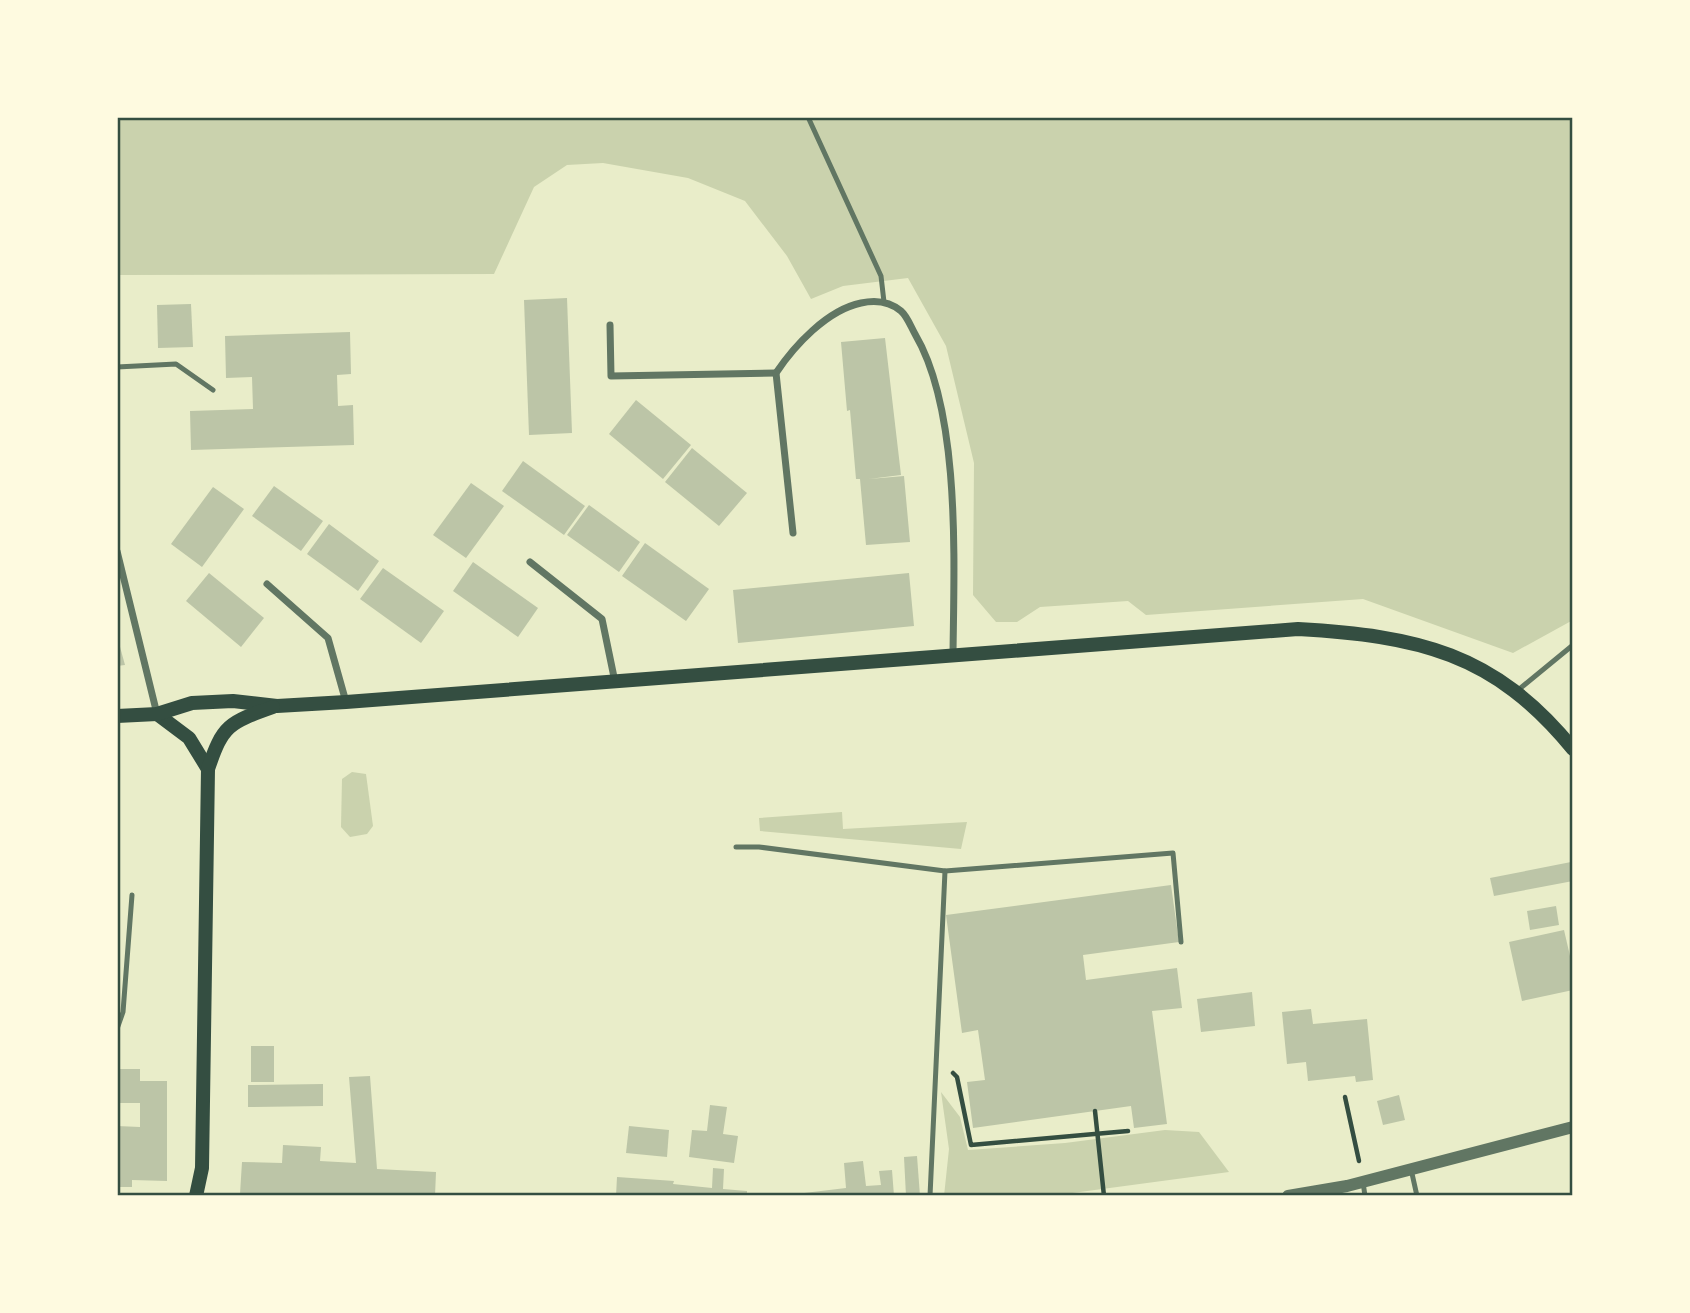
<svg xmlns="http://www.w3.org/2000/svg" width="1690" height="1313" viewBox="0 0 1690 1313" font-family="Inter,sans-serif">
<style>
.green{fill:#cad2ad}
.building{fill:#bcc5a7}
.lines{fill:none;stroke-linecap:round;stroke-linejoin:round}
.path{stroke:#344e41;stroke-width:4.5}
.service{stroke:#617663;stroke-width:5}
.minor{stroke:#617663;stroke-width:7}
.tertiary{stroke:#617663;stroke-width:12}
.secondary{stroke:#344e41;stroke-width:14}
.neatline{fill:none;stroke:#344e41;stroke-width:2.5}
</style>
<rect width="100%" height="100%" fill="#e9edc9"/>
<g class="green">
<polygon points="117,117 1573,117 1573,620 1513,653 1363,599 1146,615 1128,601 1040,607 1017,622 996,622 973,595 974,463 946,346 908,278 843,286 811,299 787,256 745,201 688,178 603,163 567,165 534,187 494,274 117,275"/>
<polygon points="352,772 366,774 373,826 367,834 350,837 341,827 342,779"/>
<polygon points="842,812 843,829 967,822 961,849 760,831 759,818"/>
<polygon points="941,1092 960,1117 968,1150 1065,1143 1165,1130 1199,1132 1229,1172 1050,1196 944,1196 949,1149"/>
</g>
<g class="building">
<polygon points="567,298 572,433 529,435 524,300"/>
<polygon points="191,304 193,347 158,348 157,305"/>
<polygon points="350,332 351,374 337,375 338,406 353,405 354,445 191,450 190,411 253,409 252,377 226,378 225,336"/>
<polygon points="885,338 901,475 869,479 904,476 910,542 866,545 860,479 856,479 850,410 847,411 841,342"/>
<polygon points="636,400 691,445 663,479 609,434"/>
<polygon points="692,448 747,493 719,526 665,482"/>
<polygon points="523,461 585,506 564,535 502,491"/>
<polygon points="471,483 504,506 466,558 433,535"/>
<polygon points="274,486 323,521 301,551 252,516"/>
<polygon points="213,487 244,509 202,567 171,544"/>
<polygon points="589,505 640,542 619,572 567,535"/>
<polygon points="329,524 379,561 358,591 307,554"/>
<polygon points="645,543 709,589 686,621 622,576"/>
<polygon points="473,562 538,608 518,637 453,591"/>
<polygon points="383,568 444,611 421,643 360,599"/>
<polygon points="209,573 264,618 241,647 186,601"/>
<polygon points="909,573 914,626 738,643 733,590"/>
<polygon points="117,636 125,665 117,666"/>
<polygon points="1571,862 1573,881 1494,896 1490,878"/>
<polygon points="1171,885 1179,942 1083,955 1086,980 1177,968 1182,1008 1152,1011 1167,1124 1134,1128 1131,1106 973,1128 967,1082 985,1080 978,1030 962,1033 946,915"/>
<polygon points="1556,906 1559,925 1530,930 1527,911"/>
<polygon points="1564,930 1573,969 1573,990 1522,1001 1509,942"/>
<polygon points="1252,992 1255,1026 1201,1032 1197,999"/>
<polygon points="1311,1009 1313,1024 1367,1019 1373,1080 1356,1082 1355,1076 1308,1081 1306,1062 1287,1064 1282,1012"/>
<rect x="251" y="1046" width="23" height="36"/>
<polygon points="117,1069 140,1069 140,1081 167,1081 167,1181 132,1180 132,1187 117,1187 117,1126 140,1127 140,1103 117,1103"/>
<polygon points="370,1076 377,1169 436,1172 435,1196 240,1194 242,1162 282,1163 283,1145 321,1147 320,1161 356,1163 349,1077"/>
<polygon points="323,1084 323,1106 248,1107 248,1085"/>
<polygon points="1399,1095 1405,1120 1383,1125 1377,1101"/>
<polygon points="710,1105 727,1107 723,1134 738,1136 734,1163 689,1157 692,1130 707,1131"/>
<polygon points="629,1126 669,1130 667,1157 626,1153"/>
<polygon points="917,1156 920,1196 906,1196 904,1157"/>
<polygon points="863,1161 866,1186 881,1185 879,1171 892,1170 894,1196 779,1196 846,1188 844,1163"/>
<polygon points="713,1168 724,1169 723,1189 747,1191 747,1196 616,1196 617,1177 674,1181 673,1184 712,1188"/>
</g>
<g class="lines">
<g class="path">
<polyline points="953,1073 957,1077 971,1145 1128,1131"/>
<polyline points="1345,1097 1359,1161"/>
<polyline points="1095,1111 1104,1196"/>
</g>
<g class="service">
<polyline points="808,117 881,276 884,302"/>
<polyline points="117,367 176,364 213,390"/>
<polyline points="1517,691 1573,645"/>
<polyline points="736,847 759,847 945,871 1173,853 1181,942"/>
<polyline points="117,1029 123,1012 132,895"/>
<polyline points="1411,1169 1417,1196"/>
<polyline points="1363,1182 1365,1196"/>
<polyline points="930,1196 945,871"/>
</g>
<g class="minor">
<polyline points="610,325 611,376 776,373"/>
<path d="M793 533 776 373C794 346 827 310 861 303 875 300 889 301 901 311 907 316 911 327 915 334 961 412 954 563 953 654"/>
<polyline points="117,551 157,714"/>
<polyline points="530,562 602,619 615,682"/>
<polyline points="267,584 328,638 346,702"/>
</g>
<polyline class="tertiary" points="1288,1196 1347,1186 1573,1127"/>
<g class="secondary">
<polyline points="157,714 189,738 208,769"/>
<path d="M117 716 157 714 192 703 233 701 277 706 346 702 1298 629C1417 636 1494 652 1573 749"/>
<path d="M196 1196 202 1168 208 769C223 725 228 723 273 707"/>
</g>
</g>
<rect width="1690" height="1313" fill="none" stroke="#fefae0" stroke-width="238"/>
<rect x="119" y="119" width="1452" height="1075" class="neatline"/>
</svg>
